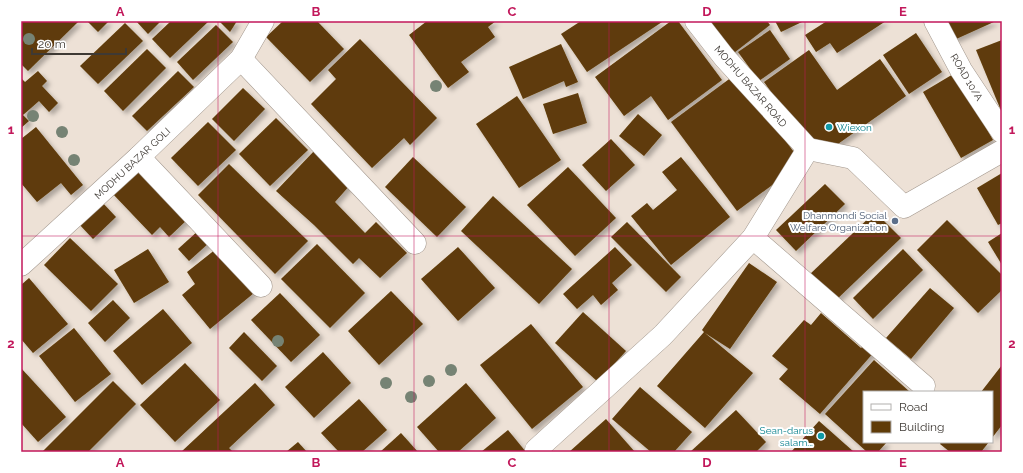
<svg xmlns="http://www.w3.org/2000/svg" width="1023" height="473" viewBox="0 0 1023 473" font-family="Raleway,sans-serif">
<style>
.building{fill:#5f3b08;filter:url(#shadow)}
.lines{fill:none;stroke-linecap:round;stroke-linejoin:round}
.minor-casing{stroke:#a2978d;stroke-width:23}
.minor{stroke:#fff;stroke-width:22}
.tree{fill:#768374}
.grid{fill:none;stroke:#c2185b;stroke-width:1;stroke-opacity:0.55}
.culture-dot{fill:#0f9aa8;stroke:#fff;stroke-width:1.5}
.service-dot{fill:#5c6f8a;stroke:#fff;stroke-width:1.5}
.labels{text-anchor:middle;stroke-width:4;stroke-linejoin:round;paint-order:stroke}
.street-label{font-size:10px;fill:#3e3934;stroke:#fff}
.culture-label{font-size:10px;fill:#0d838f;stroke:#fff;text-anchor:start}
.service-label{font-size:10px;fill:#4e5e75;stroke:#fff;text-anchor:end}
.neatline{fill:none;stroke:#c2185b;stroke-width:1.5}
.grid-label{font-size:13px;text-anchor:middle;font-weight:bold;fill:#c2185b}
</style>
<defs>
<filter id="shadow"><feDropShadow dx="3.5" dy="3.5" stdDeviation="2" flood-color="#0004"/></filter>
</defs>
<rect width="100%" height="100%" fill="#ede1d6"/>
<g class="building">
<polygon points="21,21 77,21 78,22 28,71 21,64"/>
<polygon points="87,21 109,21 98,32"/>
<polygon points="136,21 161,21 148,34"/>
<polygon points="171,21 209,21 170,58 152,39"/>
<polygon points="219,21 237,21 230,32"/>
<polygon points="283,21 317,21 344,49 310,82 266,37"/>
<polygon points="427,21 496,21 488,27 495,37 461,62 469,72 448,88 409,35"/>
<polygon points="581,21 661,21 662,22 587,72 561,34"/>
<polygon points="671,21 678,21 722,80 668,120 651,96 624,116 595,77"/>
<polygon points="703,21 767,21 770,25 730,56"/>
<polygon points="775,21 804,21 781,32"/>
<polygon points="827,21 886,21 837,53 830,43 816,52 805,35"/>
<polygon points="945,21 996,21 954,40"/>
<polygon points="125,23 143,41 98,84 80,66"/>
<polygon points="216,25 233,42 193,80 177,62"/>
<polygon points="770,30 790,59 759,81 738,52"/>
<polygon points="916,33 942,72 909,94 883,55"/>
<polygon points="360,39 437,118 410,145 404,138 372,168 311,104 336,79 328,70"/>
<polygon points="1002,40 1002,113 976,50"/>
<polygon points="561,44 578,82 566,87 564,81 523,99 509,67"/>
<polygon points="147,49 166,68 123,111 104,91"/>
<polygon points="809,50 837,90 880,59 906,96 818,158 764,82"/>
<polygon points="38,71 47,81 42,86 58,103 49,112 39,101 23,115 29,121 21,128 21,78 25,82"/>
<polygon points="178,71 194,87 147,131 132,116"/>
<polygon points="955,73 993,140 961,158 923,92"/>
<polygon points="736,74 802,163 737,211 671,122"/>
<polygon points="243,88 265,109 234,141 212,119"/>
<polygon points="578,93 587,123 553,134 543,104"/>
<polygon points="517,96 561,160 519,188 476,124"/>
<polygon points="638,114 662,135 644,156 619,136"/>
<polygon points="276,118 308,150 270,186 239,154"/>
<polygon points="208,122 236,150 198,186 171,158"/>
<polygon points="36,127 83,185 71,195 61,183 37,202 21,183 21,139"/>
<polygon points="611,139 635,165 606,191 582,165"/>
<polygon points="315,150 351,184 335,202 365,233 376,222 407,253 380,278 359,258 353,264 314,225 276,191"/>
<polygon points="413,157 466,207 437,237 385,187"/>
<polygon points="681,157 730,217 671,265 631,216 647,203 653,210 677,190 662,172"/>
<polygon points="229,164 308,241 275,274 198,195"/>
<polygon points="139,167 189,218 169,237 160,227 152,235 112,193"/>
<polygon points="568,167 616,218 575,256 527,205"/>
<polygon points="1002,173 1002,223 998,225 977,188"/>
<polygon points="825,184 845,204 796,251 776,230"/>
<polygon points="493,196 572,269 539,304 461,231"/>
<polygon points="101,201 116,217 93,239 78,223"/>
<polygon points="875,212 901,238 834,302 808,276"/>
<polygon points="947,220 1002,275 1002,290 978,313 917,250"/>
<polygon points="627,222 681,277 666,292 611,237"/>
<polygon points="199,230 210,242 189,261 178,249"/>
<polygon points="1002,233 1002,265 988,242"/>
<polygon points="70,238 118,284 91,311 44,265"/>
<polygon points="317,244 365,293 330,328 281,279"/>
<polygon points="458,247 495,288 458,321 421,279"/>
<polygon points="615,247 632,265 612,283 618,290 601,305 593,295 577,309 563,294"/>
<polygon points="148,249 169,282 134,303 114,270"/>
<polygon points="216,249 254,293 210,329 182,295 195,284 187,272"/>
<polygon points="903,249 923,270 873,319 853,298"/>
<polygon points="749,263 777,282 730,349 705,333 753,373 705,428 657,386 704,332 702,330"/>
<polygon points="29,278 68,324 33,353 21,339 21,285"/>
<polygon points="930,288 954,308 911,359 886,338"/>
<polygon points="391,291 423,324 379,365 348,331"/>
<polygon points="280,293 320,335 291,362 251,320"/>
<polygon points="113,300 130,318 105,342 88,323"/>
<polygon points="163,309 192,343 142,385 113,351"/>
<polygon points="583,312 626,351 598,382 555,343"/>
<polygon points="821,313 861,348 866,343 875,351 820,414 779,379 788,369 772,356 804,320 811,325"/>
<polygon points="531,324 583,387 532,429 480,365"/>
<polygon points="74,328 111,374 75,402 39,356"/>
<polygon points="244,332 277,366 262,381 229,348"/>
<polygon points="323,352 351,383 314,418 285,387"/>
<polygon points="874,360 910,392 864,392 864,442 887,442 878,452 867,452 825,414"/>
<polygon points="185,363 220,400 175,442 140,405"/>
<polygon points="1002,365 1002,425 992,438 992,392 981,392"/>
<polygon points="21,368 66,417 38,442 21,423"/>
<polygon points="113,381 136,404 88,452 42,452"/>
<polygon points="255,383 275,405 229,448 233,452 181,452"/>
<polygon points="466,383 496,418 458,452 439,452 417,427"/>
<polygon points="640,387 692,432 674,452 651,452 612,419"/>
<polygon points="359,399 387,430 362,452 339,452 321,433"/>
<polygon points="736,410 766,442 756,452 690,452"/>
<polygon points="606,419 635,452 569,452"/>
<polygon points="819,421 854,452 791,452"/>
<polygon points="508,430 526,452 481,452"/>
<polygon points="401,433 418,452 380,452"/>
<polygon points="298,442 307,452 286,452"/>
<polygon points="941,442 989,442 981,452 950,452 940,444"/>
</g>
<g class="lines">
<defs>
<g id="minor">
<polyline points="696,21 724,57 808,149"/>
<polyline points="935,21 961,70 1002,132"/>
<polyline points="241,59 415,243"/>
<polyline points="139,157 261,286"/>
<polyline points="753,238 924,386"/>
<polyline points="21,265 139,157 241,59 263,21"/>
<polyline points="537,452 536,450 663,335 753,238 808,149 853,158 904,207 1002,151"/>
</g>
</defs>
<use href="#minor" class="minor-casing"/>
<use href="#minor" class="minor"/>
</g>
<g class="tree">
<circle cx="29" cy="39" r="6"/>
<circle cx="436" cy="86" r="6"/>
<circle cx="33" cy="116" r="6"/>
<circle cx="62" cy="132" r="6"/>
<circle cx="74" cy="160" r="6"/>
<circle cx="278" cy="341" r="6"/>
<circle cx="451" cy="370" r="6"/>
<circle cx="429" cy="381" r="6"/>
<circle cx="386" cy="383" r="6"/>
<circle cx="411" cy="397" r="6"/>
</g>
<path class="grid" d="M218 21V452M414 21V452M609 21V452M805 21V452M21 236H1002"/>
<g class="culture-dot">
<circle cx="829" cy="127" r="4"/>
<circle cx="821" cy="436" r="4"/>
</g>
<circle class="service-dot" cx="895" cy="221" r="4"/>
<g class="labels">
<g class="street-label">
<text transform="translate(967 77) rotate(59)" y="4">ROAD 10/A</text>
<text transform="translate(751 86) rotate(49)" y="4">MODHU BAZAR ROAD</text>
<text transform="translate(132 163) rotate(-43)" y="4">MODHU BAZAR GOLI</text>
</g>
<g class="culture-label">
<text x="837" y="131">Wiexon</text>
<text x="813" y="434" text-anchor="end">Sean-darus<tspan x="813" dy="12">salam...</tspan></text>
</g>
<g class="service-label">
<text x="887" y="219">Dhanmondi Social<tspan x="887" dy="12">Welfare Organization</tspan></text>
</g>
</g>
<rect width="1023" height="473" fill="none" stroke="#ffffff" stroke-width="44"/>
<rect x="863" y="391" width="130" height="52" fill="#ffffff" stroke="#b2b0ae"/>
<rect x="871" y="404" width="20" height="6" fill="#ffffff" stroke="#b2b0ae"/>
<text x="899" y="411" font-size="12" fill="#3e3934">Road</text>
<rect x="871" y="421" width="20" height="12" fill="#5f3b08" stroke="#b2b0ae"/>
<text x="899" y="431" font-size="12" fill="#3e3934">Building</text>
<path d="M32 48v6h94v-6" fill="none" stroke="#3e3934" stroke-width="2"/>
<text x="38" y="48" font-size="12" fill="#3e3934" stroke="#ffffff" stroke-width="3" paint-order="stroke">20 m</text>
<rect x="22" y="22" width="979" height="429" class="neatline"/>
<g class="grid-label">
<text x="120" y="16">A</text>
<text x="316" y="16">B</text>
<text x="512" y="16">C</text>
<text x="707" y="16">D</text>
<text x="903" y="16">E</text>
<text x="11" y="134">1</text>
<text x="1012" y="134">1</text>
<text x="11" y="348">2</text>
<text x="1012" y="348">2</text>
<text x="120" y="467">A</text>
<text x="316" y="467">B</text>
<text x="512" y="467">C</text>
<text x="707" y="467">D</text>
<text x="903" y="467">E</text>
</g>
</svg>
